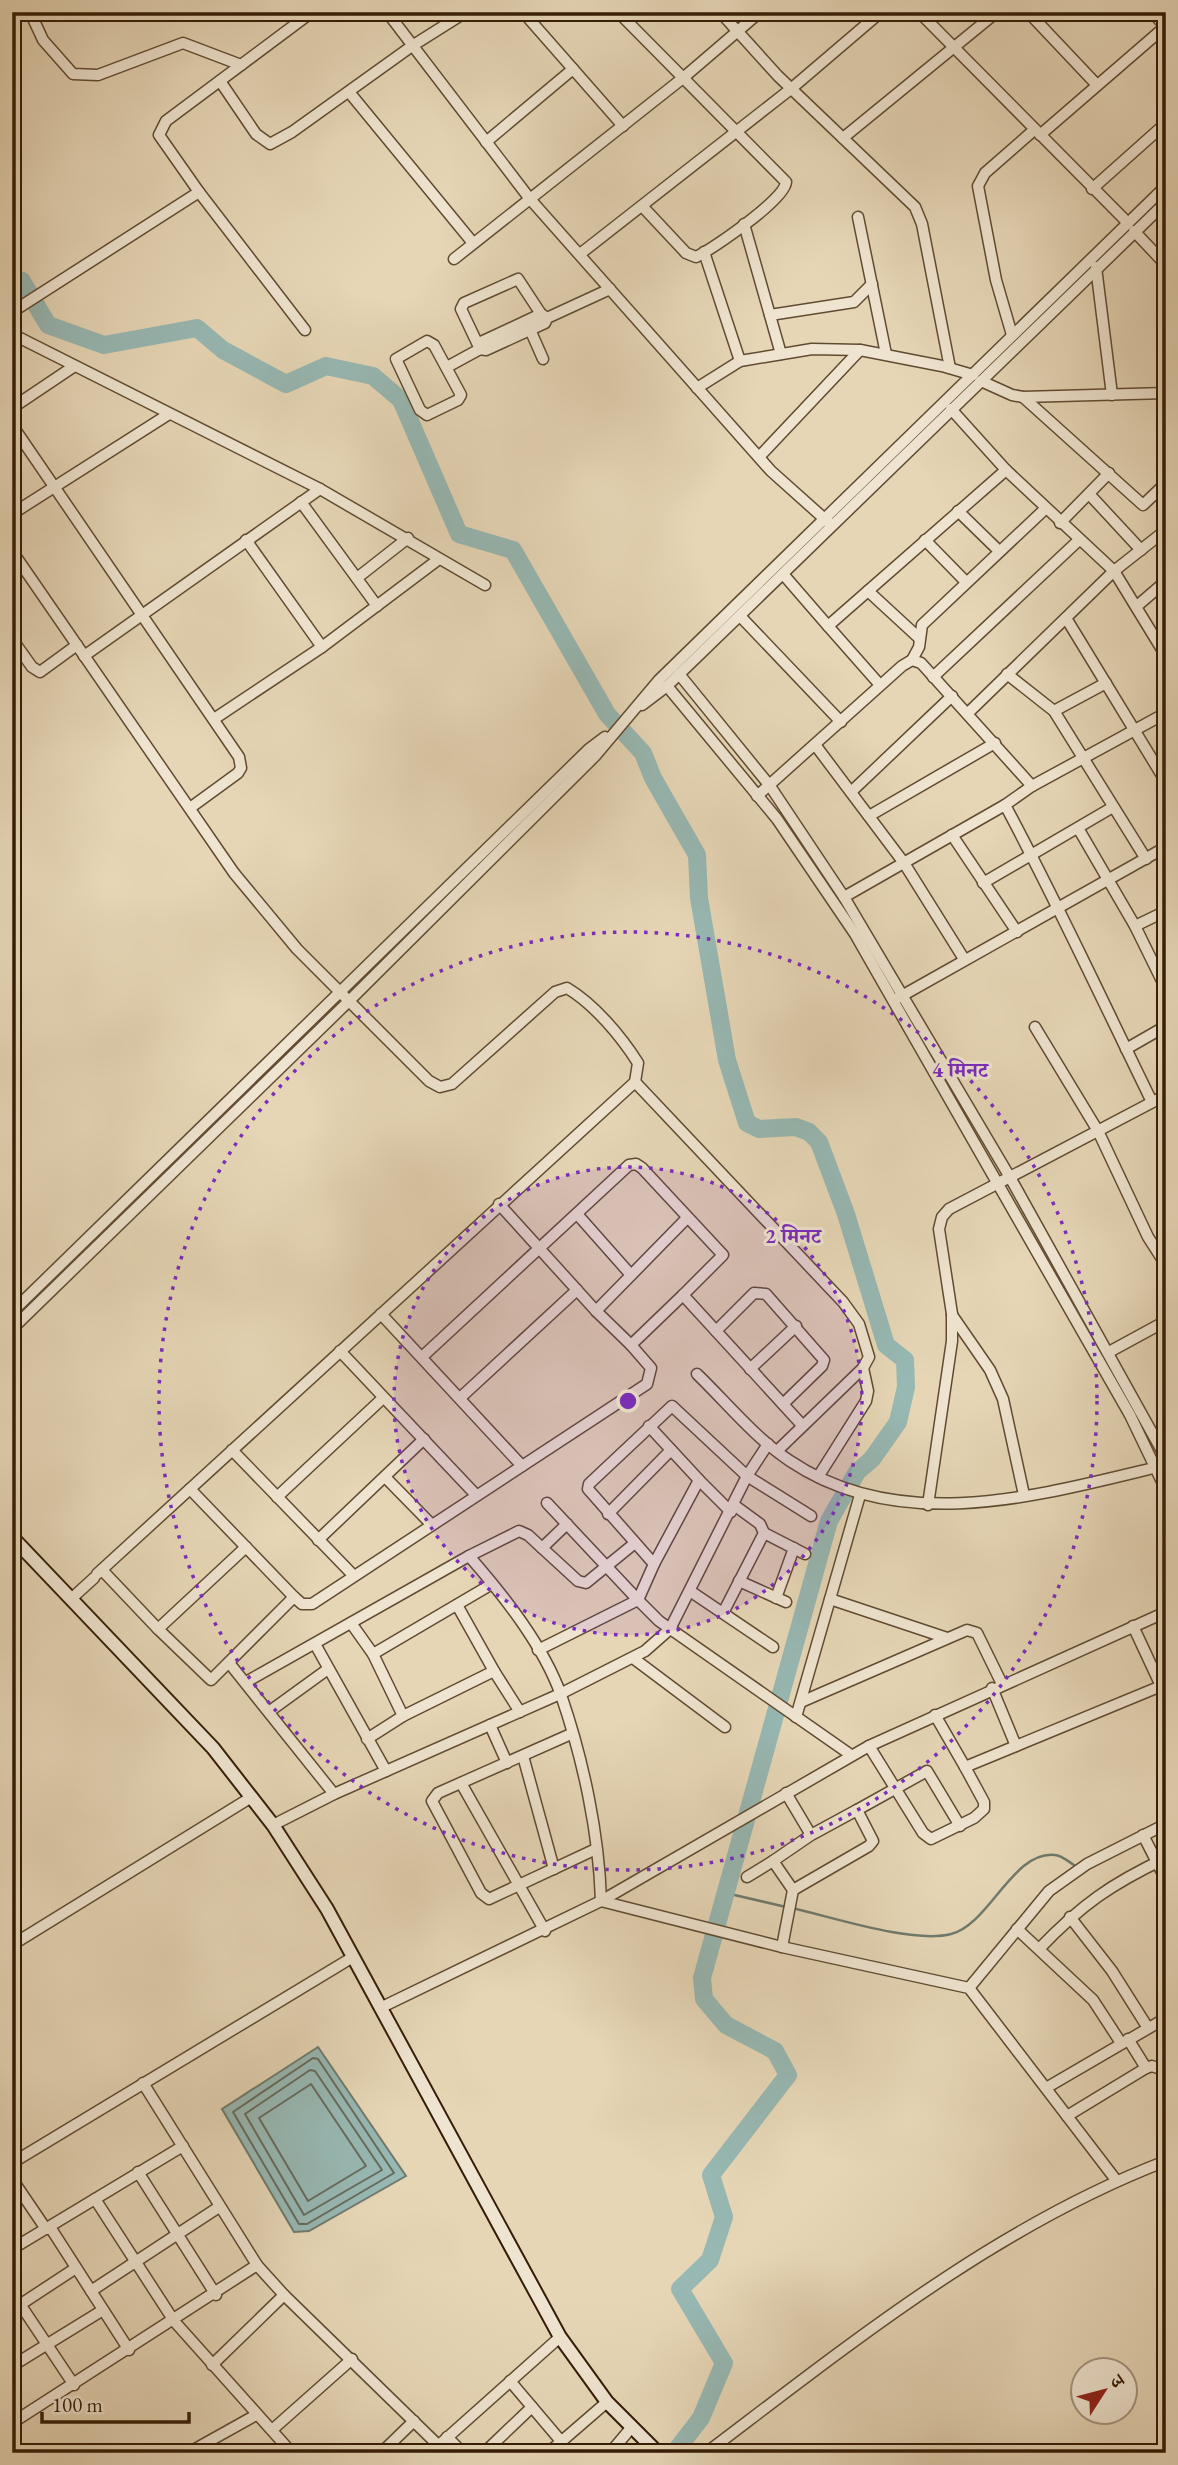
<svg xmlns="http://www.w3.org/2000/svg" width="1178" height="2465" viewBox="0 0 1178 2465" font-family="'EB Garamond','Noto Serif Devanagari',serif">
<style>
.water{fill:#97b8b3;stroke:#6f7a6e;stroke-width:2}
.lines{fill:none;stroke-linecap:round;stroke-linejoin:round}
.shore{stroke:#666a5c;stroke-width:2}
.stream{stroke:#6f7a6e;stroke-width:2.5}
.river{stroke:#97b8b3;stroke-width:18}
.street-casing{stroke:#604b32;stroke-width:13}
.secondary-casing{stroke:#341d06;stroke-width:16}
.street{stroke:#efe4d0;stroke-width:10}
.secondary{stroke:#efe4d0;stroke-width:12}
.ring{fill:none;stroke:#7b2cbf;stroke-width:3.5;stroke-dasharray:3.5 7}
.centre{fill:#7b2cbf;stroke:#efe4d0;stroke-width:3.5}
.ring-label{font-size:21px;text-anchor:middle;font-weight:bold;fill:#7b2cbf;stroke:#efe4d0;stroke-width:6;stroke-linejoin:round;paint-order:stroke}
</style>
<rect width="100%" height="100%" fill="#e6d6b6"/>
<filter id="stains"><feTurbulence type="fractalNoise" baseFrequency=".00286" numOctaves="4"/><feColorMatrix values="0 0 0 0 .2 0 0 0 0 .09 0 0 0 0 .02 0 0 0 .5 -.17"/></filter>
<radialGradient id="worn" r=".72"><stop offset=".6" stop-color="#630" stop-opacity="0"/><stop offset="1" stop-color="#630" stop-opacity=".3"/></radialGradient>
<polygon class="water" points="318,2047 406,2176 309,2231 294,2232 222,2109"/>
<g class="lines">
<g class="shore">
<polygon points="313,2058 318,2059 394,2173 307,2224 299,2224 233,2112"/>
<polygon points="310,2070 315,2071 382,2170 304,2215 245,2114"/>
<polygon points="311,2084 366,2166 308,2201 259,2118"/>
</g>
<g class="stream">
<polyline points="726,1893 786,1907"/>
<path d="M792 1908C832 1917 913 1944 951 1934 989 1925 1013 1850 1055 1855 1061 1855 1069 1862 1074 1865"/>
</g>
<g class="river">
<polyline points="12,281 22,281 48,325 104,345 197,328 223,350 286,384 326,366 373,376 401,400 459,534 513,550 607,714 643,753 653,778 697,855 699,898 727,1060 747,1123 759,1129 796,1127 809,1132 819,1142 846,1214 886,1345 905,1360 906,1387 898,1422 872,1459 857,1472 829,1521 702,1978 704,1999 726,2025 775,2051 788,2075 711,2175 724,2217 710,2260 680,2289 724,2363 701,2418 674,2453"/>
<polyline points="12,1275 13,1291"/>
</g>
<defs>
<g id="street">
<polyline points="30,12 43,40 73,74 98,75 183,43 241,65"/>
<polyline points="387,12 530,199 771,471 828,522"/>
<polyline points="523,12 623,126"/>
<path d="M618 12 786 182C785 200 713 248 696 257L686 253 643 207"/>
<polyline points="720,12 778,76 915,207 922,224 950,368"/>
<polyline points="919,12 1128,223"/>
<polyline points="1028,12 1097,85"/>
<polyline points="1152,12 1165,26"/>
<polyline points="220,81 256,134 270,144 292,132 412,46 466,12"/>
<polyline points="349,92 473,243"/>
<polyline points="1040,135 1166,26"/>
<polyline points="843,138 997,12"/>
<polyline points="486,142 573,69"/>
<polyline points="1092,189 1166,123"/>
<polyline points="858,217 886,354"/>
<polyline points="744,224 781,354"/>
<polyline points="1134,231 1166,265"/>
<polyline points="704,252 740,361"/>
<polyline points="580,254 792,88 881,12"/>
<polyline points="454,259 683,78 760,12"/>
<polyline points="1096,267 1112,395"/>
<polyline points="12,312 199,192"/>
<polyline points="770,315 854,302 872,284"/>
<polyline points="547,318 541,314 481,342 480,349 486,350 545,323 547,318 610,289"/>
<polyline points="528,325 543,359"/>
<polyline points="305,330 199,192 159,135 166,121 312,12"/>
<polyline points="12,334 320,489 485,585"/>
<polyline points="1012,335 996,280 978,186 985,173 1034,130"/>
<polygon points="427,341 434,345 461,395 458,400 427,415 420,410 396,359"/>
<polyline points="447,367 480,349 461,309 464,303 518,279 541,314"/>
<polyline points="981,381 1012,395 1023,397 1166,393"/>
<polyline points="697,388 740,361 812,349 860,350 942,366 973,375"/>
<polyline points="1023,397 1143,505 1166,483"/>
<polyline points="12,408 73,367"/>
<polyline points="951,409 1006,470 1114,571 1166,656"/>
<polyline points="12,425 239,757 241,768 238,773 190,808"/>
<polyline points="759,457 860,350"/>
<polyline points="1090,495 1141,550"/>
<polyline points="301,502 377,606"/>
<polyline points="958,511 999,551"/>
<polyline points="12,514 169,414"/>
<polyline points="1060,523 1109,473"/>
<polyline points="246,540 322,647"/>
<polyline points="925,540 966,582"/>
<path d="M12 551 234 873 297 949 429 1081 440 1087 452 1084 555 992 567 988C594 1004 621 1036 638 1063L635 1082"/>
<polyline points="783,574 828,626"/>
<polyline points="357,578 408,538"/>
<polyline points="868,591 919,638"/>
<polyline points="1137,606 1166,581"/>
<polyline points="740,616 841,722"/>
<polyline points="1066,618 1166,782"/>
<polyline points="12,639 32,667 40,672 77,645"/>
<polyline points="84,656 320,489"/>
<polyline points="912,660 919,647 922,625 1045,509"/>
<polyline points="679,674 770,786 844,897 1011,1179 1166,1458"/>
<polyline points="1007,674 1054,711 1146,859"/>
<polyline points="933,677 1079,540"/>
<polyline points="880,685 828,626 1006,470"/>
<polyline points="667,686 777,819 855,934 1130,1415 1166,1490"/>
<polyline points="642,705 667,686 1166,202"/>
<polyline points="1054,711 1106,683"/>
<polyline points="968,713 1114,571 1166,530"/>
<polyline points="214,719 322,647 439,559"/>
<polyline points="816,746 904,863 964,959"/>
<polyline points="1032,786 1166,713"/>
<polyline points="851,792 952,696"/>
<path d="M757 796 902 666 912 660 921 663 1032 786 1005 805C1057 902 1103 1002 1151 1100"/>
<polyline points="869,816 995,743"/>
<polyline points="1078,828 1135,926 1166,989"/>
<polyline points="952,835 1017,932"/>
<polyline points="983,883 1113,807"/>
<polyline points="844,897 1005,805"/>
<polyline points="1135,926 1166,911"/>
<polyline points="898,998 1166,847"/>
<polyline points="1035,1027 1098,1131 1148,1237 1166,1265"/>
<polyline points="1126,1049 1166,1026"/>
<polyline points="499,1204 596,1311 631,1345"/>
<polyline points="577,1214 631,1275"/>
<polyline points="596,1311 687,1218"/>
<polyline points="12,1312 589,749 605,737"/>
<polyline points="381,1314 522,1466"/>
<polyline points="952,1315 990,1370 1003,1399 1024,1495"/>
<polyline points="12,1329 350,1000 595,756 659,680 1166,186"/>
<polyline points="716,1331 754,1293 766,1294 824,1360 822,1366 783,1404"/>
<polyline points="340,1351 476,1495"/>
<polyline points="1109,1352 1166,1321"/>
<polyline points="422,1357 629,1165 636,1164 642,1168 723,1255 683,1295"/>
<polyline points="750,1369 796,1326"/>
<path d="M697 1374C727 1403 755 1438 790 1461 903 1537 1044 1494 1166 1465"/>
<polyline points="460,1398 577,1290"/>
<polyline points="649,1426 699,1480"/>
<polyline points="232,1450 353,1575"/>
<polyline points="385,1477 431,1524"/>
<polyline points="818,1477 866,1401 868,1391 863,1368"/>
<polyline points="190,1489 294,1597 302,1604 312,1604 647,1384 651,1368 631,1345 683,1295 802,1425"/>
<polyline points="277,1497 383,1398"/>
<polyline points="928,1505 952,1341 952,1314 939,1229 942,1217 949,1209 1166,1095"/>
<polyline points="608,1514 671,1450"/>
<polyline points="811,1516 747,1476 672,1406 589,1484 588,1489 654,1564 638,1600 659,1621 851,1755"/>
<polyline points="764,1533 805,1554"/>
<polyline points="318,1540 424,1439"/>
<path d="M635 1543 586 1583 578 1581 528 1535 519 1531 469 1556C504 1596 543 1645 561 1695 583 1759 599 1833 601 1901L782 1947 969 1988 1116 2180"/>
<polyline points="246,1547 158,1629 211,1680 294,1597"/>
<polyline points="542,1548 567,1524"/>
<polyline points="654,1564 699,1480 731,1512"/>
<polyline points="102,1570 158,1629"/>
<polyline points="97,1574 635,1082 843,1302 859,1324 869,1357 863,1368 777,1451"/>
<polyline points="739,1581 786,1602"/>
<polyline points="690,1591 773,1647"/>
<polyline points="776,1598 794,1548"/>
<polyline points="71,1599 94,1578"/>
<polyline points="830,1599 947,1638"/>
<polyline points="723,1613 764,1533 760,1524 734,1505"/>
<polyline points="351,1623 373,1654 403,1716"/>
<polyline points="1133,1626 1161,1686"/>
<polyline points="315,1644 386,1771"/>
<polyline points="538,1650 638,1600 547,1503"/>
<polyline points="373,1654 492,1584"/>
<polyline points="633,1658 725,1727"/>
<polyline points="230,1664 334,1794"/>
<polyline points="494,1671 520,1712"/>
<polyline points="246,1682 469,1556"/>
<polyline points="992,1688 1016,1746"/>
<polyline points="801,1702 967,1630 977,1633 1002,1684"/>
<polyline points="270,1711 328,1669"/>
<polyline points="935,1715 965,1767 1166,1684"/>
<polyline points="796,1717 860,1495"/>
<polyline points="490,1725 507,1763"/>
<polyline points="571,1734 438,1793 432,1801 481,1893 489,1899 596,1849"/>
<polyline points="367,1739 403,1716 494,1671 457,1605"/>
<polyline points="869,1746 923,1833 931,1839 974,1818 984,1809 984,1802 965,1767"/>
<polyline points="523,1756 554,1869"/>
<polyline points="461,1783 545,1931"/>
<polyline points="786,1793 811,1835 857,1810 873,1841 869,1846 793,1890 773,1861 811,1835"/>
<polyline points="857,1810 927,1771 960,1826"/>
<polyline points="273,1825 334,1794 560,1694 645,1651 670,1629 747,1476 768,1444"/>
<polyline points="1143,1835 1166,1880"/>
<polyline points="747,1877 773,1861"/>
<polyline points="1070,1917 1112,1971 1148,2028"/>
<polyline points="1017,1929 1093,2000 1121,2043"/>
<polyline points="12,1945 250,1798"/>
<polyline points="782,1947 793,1890"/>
<path d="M1039 1949C1081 1905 1111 1884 1166 1858"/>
<polyline points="969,1988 1049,1891 1087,1864 1166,1824"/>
<polyline points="380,2008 601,1901 869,1746 1166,1612"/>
<polyline points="1128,2039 1146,2068"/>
<polyline points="143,2083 257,2265 284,2295 438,2445"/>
<polyline points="1046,2088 1166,2018"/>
<polyline points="1067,2116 1146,2068 1152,2066 1166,2071"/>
<polyline points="12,2163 353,1957"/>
<polyline points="138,2172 216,2295"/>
<polyline points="12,2179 46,2229"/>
<polyline points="95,2199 174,2321 292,2453"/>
<polyline points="50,2227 129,2350"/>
<polyline points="12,2249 183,2146"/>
<polyline points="91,2291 219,2207"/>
<polyline points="12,2292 74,2385"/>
<polyline points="12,2310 76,2268"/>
<polyline points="212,2365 284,2295"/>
<polyline points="12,2366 103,2310"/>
<polyline points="510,2381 560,2440"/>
<polyline points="12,2423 257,2265"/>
<polyline points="272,2430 352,2359"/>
<polyline points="447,2437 463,2453"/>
<polyline points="489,2448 532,2407"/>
<polyline points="188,2453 256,2415"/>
<polyline points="381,2453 414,2421"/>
<polyline points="430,2453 560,2337"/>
<polyline points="548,2453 607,2402"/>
<polyline points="610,2453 631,2428"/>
<path d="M706 2453C850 2344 996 2226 1166 2161"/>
</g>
<polyline id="secondary" points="12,1537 213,1748 273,1825 327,1909 560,2337 607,2402 658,2453"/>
</defs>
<use href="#street" class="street-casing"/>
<use href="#secondary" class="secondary-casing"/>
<use href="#street" class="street"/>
<use href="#secondary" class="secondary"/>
</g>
<circle cx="628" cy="1401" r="234" fill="#7b2cbf" fill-opacity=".12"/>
<g class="ring">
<circle cx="628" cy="1401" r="234"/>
<circle cx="628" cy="1401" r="469"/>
</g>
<circle cx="628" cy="1401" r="10" class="centre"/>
<g class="ring-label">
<text x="960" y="1077">4 मिनट</text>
<text x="793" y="1243">2 मिनट</text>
</g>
<rect width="1178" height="2465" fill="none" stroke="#e6d6b6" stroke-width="42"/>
<rect x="14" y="14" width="1150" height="2437" fill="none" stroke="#341d06" stroke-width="3.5"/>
<rect x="21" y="21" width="1136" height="2423" fill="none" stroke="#341d06" stroke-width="2"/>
<g transform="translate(1104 2391) rotate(54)"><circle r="33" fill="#efe4d0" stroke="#a4947f" stroke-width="2"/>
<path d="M0-5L12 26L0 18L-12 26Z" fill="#8f2418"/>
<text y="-10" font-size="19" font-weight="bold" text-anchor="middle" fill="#341d06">उ</text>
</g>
<path d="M42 2412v10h147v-10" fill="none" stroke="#341d06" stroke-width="3.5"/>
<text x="52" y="2412" font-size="21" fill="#341d06" stroke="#efe4d0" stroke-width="5" paint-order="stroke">100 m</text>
<rect width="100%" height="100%" filter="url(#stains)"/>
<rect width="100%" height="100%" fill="url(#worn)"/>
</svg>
